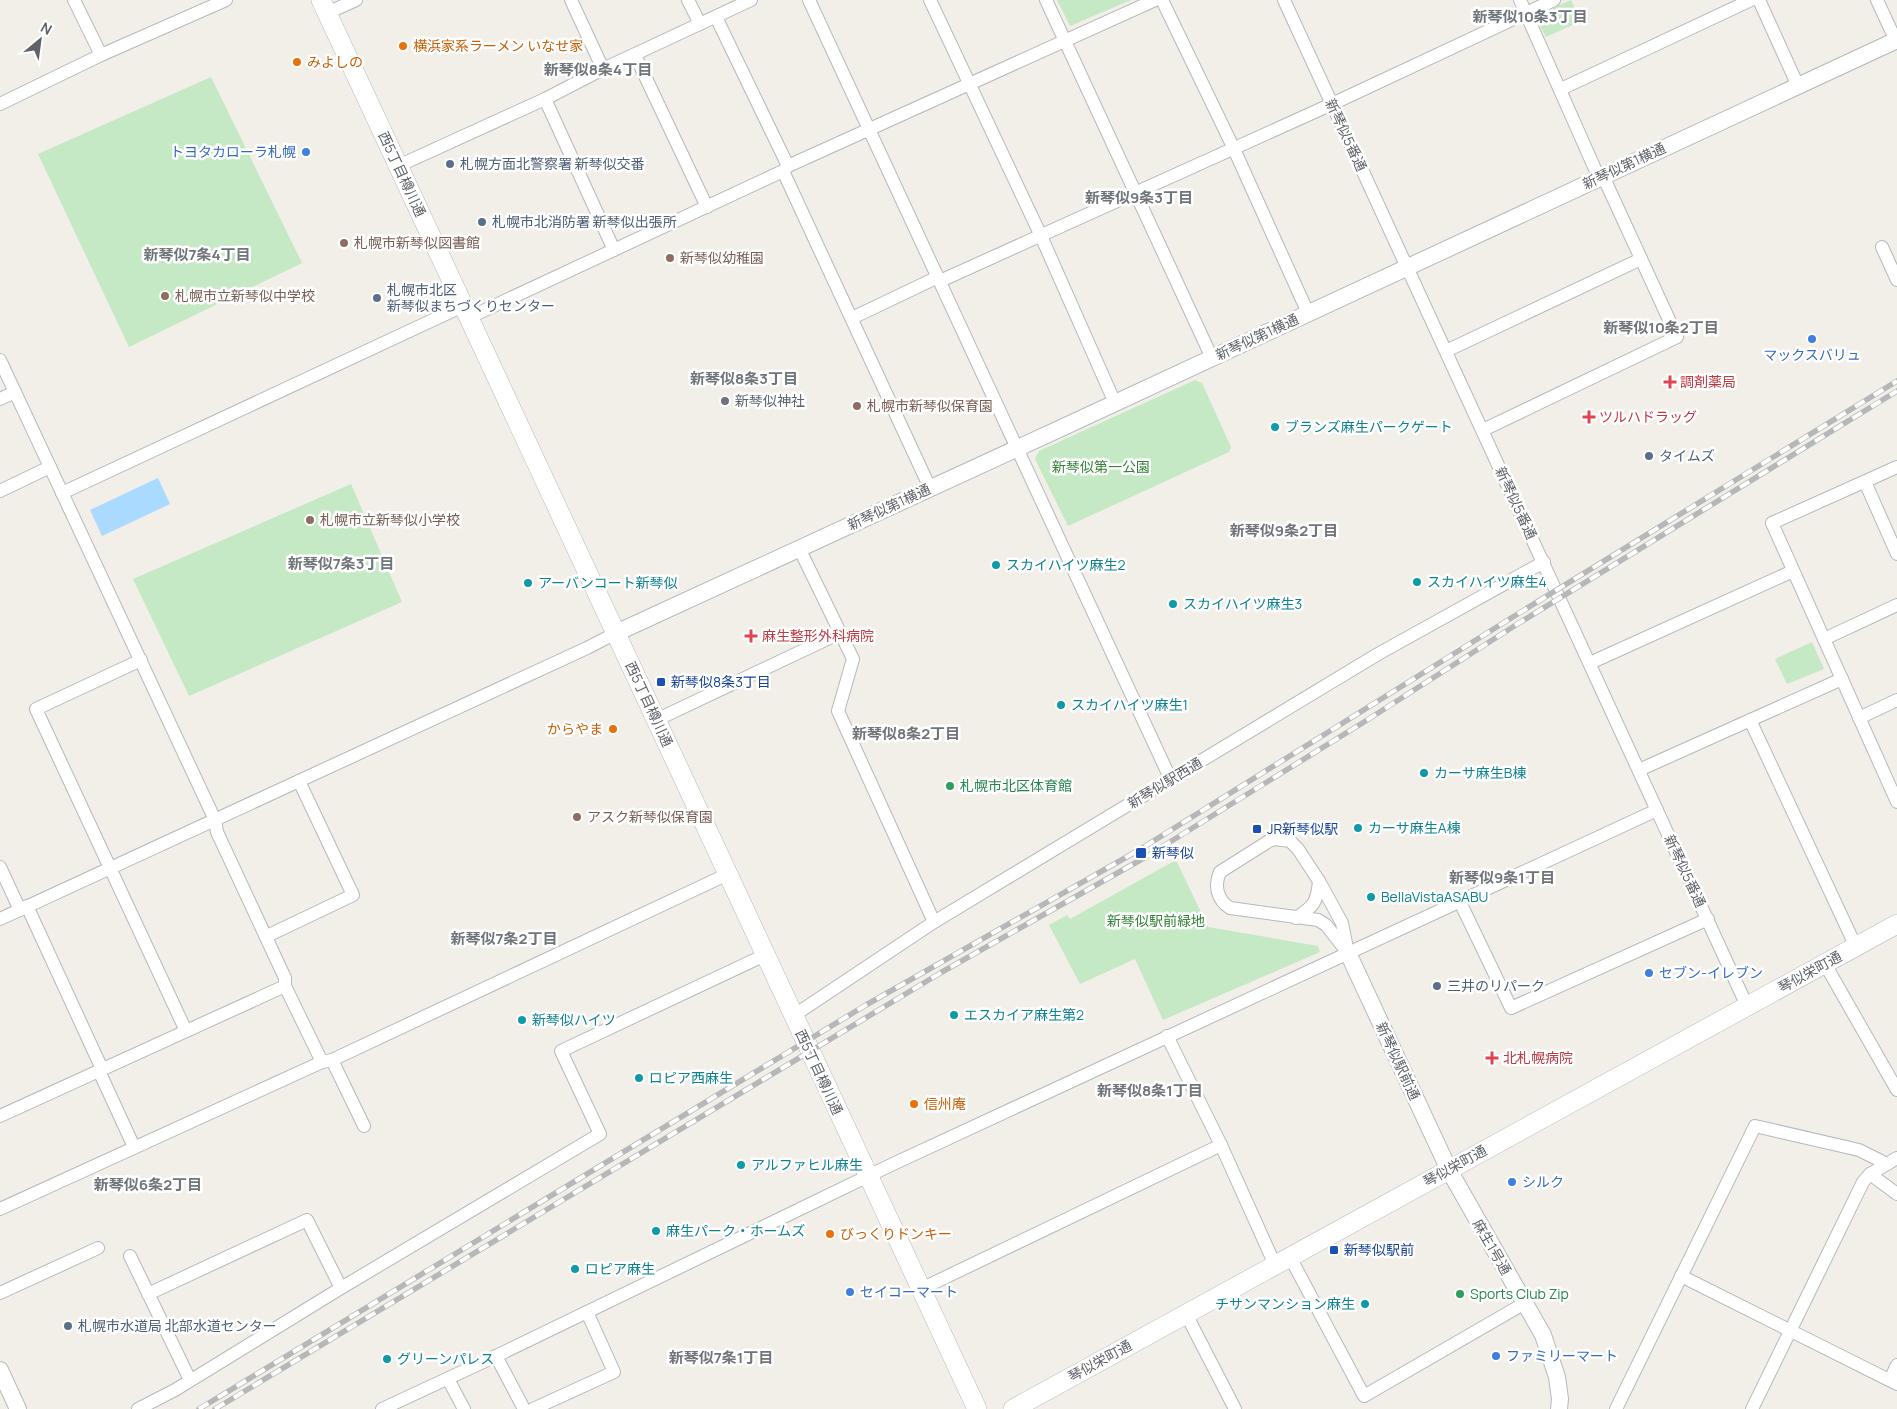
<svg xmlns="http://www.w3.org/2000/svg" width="1897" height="1409" viewBox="0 0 1897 1409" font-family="Manrope,'Noto Sans JP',sans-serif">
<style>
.green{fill:#c5e8c5}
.water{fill:#aadaff}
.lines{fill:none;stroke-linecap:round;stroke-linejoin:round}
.minor-casing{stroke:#b5b8bc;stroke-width:14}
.tertiary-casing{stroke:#b5b8bc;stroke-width:18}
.secondary-casing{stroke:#b6babf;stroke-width:20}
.minor{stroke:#fff;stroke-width:12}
.tertiary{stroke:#fff;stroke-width:16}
.secondary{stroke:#fff;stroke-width:19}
.rail-casing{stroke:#b6b7b8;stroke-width:5.5}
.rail{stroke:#fff;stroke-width:4;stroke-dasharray:11;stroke-linecap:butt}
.food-dot{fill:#e8710a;stroke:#fff;stroke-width:2}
.shop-dot{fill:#3f7fe0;stroke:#fff;stroke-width:2}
.service-dot{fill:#5c6f8a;stroke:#fff;stroke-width:2}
.education-dot{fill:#8d6e63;stroke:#fff;stroke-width:2}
.health-dot{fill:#e0444e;stroke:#fff;stroke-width:2}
.worship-dot{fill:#6b7280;stroke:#fff;stroke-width:2}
.culture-dot{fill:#0f9aa8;stroke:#fff;stroke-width:2}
.transit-dot{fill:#1a4fb4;stroke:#fff;stroke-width:2}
.leisure-dot{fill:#2e9e5b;stroke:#fff;stroke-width:2}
.labels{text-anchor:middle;stroke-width:5;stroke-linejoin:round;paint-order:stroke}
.food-label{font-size:14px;fill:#c56008;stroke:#fff;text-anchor:start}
.street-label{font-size:14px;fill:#5f6368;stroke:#fff}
.shop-label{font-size:14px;fill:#366cbe;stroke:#fff;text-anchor:start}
.service-label{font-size:14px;fill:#4e5e75;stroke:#fff;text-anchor:start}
.education-label{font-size:14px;fill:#785e54;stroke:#fff;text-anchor:start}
.health-label{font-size:14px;fill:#be3a42;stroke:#fff;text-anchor:start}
.worship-label{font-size:14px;fill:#5b616d;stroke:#fff;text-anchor:start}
.culture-label{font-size:14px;fill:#0d838f;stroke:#fff;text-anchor:start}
.park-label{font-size:14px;fill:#348238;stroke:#fff}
.transit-label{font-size:14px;fill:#164399;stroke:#fff;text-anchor:start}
.leisure-label{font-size:14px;fill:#27864d;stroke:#fff;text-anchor:start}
.neighbourhood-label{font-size:15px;font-weight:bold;fill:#70757a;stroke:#fff}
</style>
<rect width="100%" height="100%" fill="#f1efe8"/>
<g class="green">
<polygon points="1057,0 1131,0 1070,26"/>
<polygon points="1571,0 1581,21 1546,37 1535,16"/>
<polygon points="211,77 302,263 129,347 38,154"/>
<polygon points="1195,380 1202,383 1231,447 1229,452 1068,526 1035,459 1039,451"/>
<polygon points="351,484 402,602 189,696 133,579"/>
<polygon points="1812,642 1824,669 1787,684 1775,659"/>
<polygon points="1176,860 1208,927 1318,946 1320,952 1163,1020 1135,959 1080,984 1049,925 1067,915 1070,919"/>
</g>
<polygon class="water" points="158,478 170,504 102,536 90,510"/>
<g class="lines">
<defs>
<g id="minor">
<polyline points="74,0 101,55"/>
<polyline points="571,0 603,69"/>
<polyline points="688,0 700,24"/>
<polyline points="809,0 1171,780"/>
<polyline points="930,0 1041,236 1115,403"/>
<polyline points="1046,0 1212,358"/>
<polyline points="1162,0 1234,149 1308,313"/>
<polyline points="1284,0 1747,1006"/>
<polyline points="1520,0 1599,178"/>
<polyline points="1759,0 1798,86"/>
<polyline points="1877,0 1896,41"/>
<polyline points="327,13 356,0"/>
<polyline points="716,17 788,166"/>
<polyline points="635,55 707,207"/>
<polyline points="1561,89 1751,0"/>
<polyline points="545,99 614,250"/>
<polyline points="0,104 101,55 226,0"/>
<polyline points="398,166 545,99 603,69 751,0"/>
<polyline points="783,171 930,488"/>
<polyline points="1882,247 1897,280"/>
<polyline points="940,281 1332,104 1554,0"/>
<polyline points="468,318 783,171 788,166 1155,0"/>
<polyline points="852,318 938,277"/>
<polyline points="1446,351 1641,259"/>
<polyline points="0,360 215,820 217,832 285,978 285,986 0,1116"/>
<polyline points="0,399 15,392"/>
<polyline points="1483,430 1677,337 1603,176"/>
<polyline points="1897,467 1772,523 1897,802"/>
<polyline points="1865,482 1897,554"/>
<polyline points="0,491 50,467"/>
<polyline points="62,493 463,306"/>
<polyline points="799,548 853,659 838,711 934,922"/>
<polyline points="1824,639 1897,605"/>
<polyline points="141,660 36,709 186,1031"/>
<polyline points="1590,663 1793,571"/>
<polyline points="1859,718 1897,700"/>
<polyline points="656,720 840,633"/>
<polyline points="1750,720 1856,947"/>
<polyline points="1639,770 1842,679"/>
<path d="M1275 839 1290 841 1298 849 1319 881 1342 923 1348 953 1326 925 1318 920 1230 908C1217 900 1214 885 1220 872L1269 841Z"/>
<polyline points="0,867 20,910"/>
<polyline points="1460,902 1511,1008 1708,919"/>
<polyline points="27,906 102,1069"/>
<path d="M1296 918C1314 906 1317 903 1319 881"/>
<polyline points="0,919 587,648 616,633"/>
<polyline points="267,936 353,895 299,781"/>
<polyline points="1825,964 1897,1090"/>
<polyline points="285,986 322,1062"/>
<polyline points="793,1016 934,922 1378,654 1544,562"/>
<polyline points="1167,1036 1221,1145 1275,1265"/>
<polyline points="332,1060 364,1126"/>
<polyline points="99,1071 134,1147"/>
<polyline points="1870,1174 1897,1194"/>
<polyline points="0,1209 322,1062 332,1060 728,874"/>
<polyline points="130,1256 190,1380"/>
<polyline points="1290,1257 1364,1396 1525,1303"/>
<polyline points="1681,1276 1897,1384"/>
<polyline points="921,1289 1221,1145"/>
<polyline points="0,1293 98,1248"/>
<polyline points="148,1294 307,1220 341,1288"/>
<polyline points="1186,1314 1235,1409"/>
<polyline points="496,1356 524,1409"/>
<polyline points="448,1379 464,1409"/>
<polyline points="1890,1380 1897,1365"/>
<polyline points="138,1409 175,1390 341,1288 600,1134 561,1051 765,955"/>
<polyline points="382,1409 496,1356 893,1164 1657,810"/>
<polyline points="533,1409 614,1372 587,1312"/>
<polyline points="1616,1409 1755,1126 1859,1150 1887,1164 1897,1158"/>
<polyline points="1752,1409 1863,1182 1870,1174 1887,1164"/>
</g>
<g id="tertiary">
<polyline points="616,633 1057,430 1897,40"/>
<polyline points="1348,953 1449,1170 1543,1335 1557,1377 1560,1399 1559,1409"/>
<polyline points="0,1370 18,1409"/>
</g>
<g id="secondary">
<polyline points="321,0 977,1409"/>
<polyline points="1013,1409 1897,924"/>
</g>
</defs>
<use href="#minor" class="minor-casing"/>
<use href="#tertiary" class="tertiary-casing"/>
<use href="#secondary" class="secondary-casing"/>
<use href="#minor" class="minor"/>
<use href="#tertiary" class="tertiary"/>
<use href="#secondary" class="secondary"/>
<defs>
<g id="rail">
<polyline points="199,1409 866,1005 1139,850 1516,615 1897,381"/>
<polyline points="215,1409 942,972 1144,858 1364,722 1519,623 1897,391"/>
</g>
</defs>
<use href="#rail" class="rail-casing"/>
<use href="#rail" class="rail"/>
</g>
<g class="food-dot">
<circle cx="403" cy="46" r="5"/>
<circle cx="297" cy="62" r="5"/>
<circle cx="613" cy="729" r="5"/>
<circle cx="914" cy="1104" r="5"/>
<circle cx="830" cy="1234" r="5"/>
</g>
<g class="shop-dot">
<circle cx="306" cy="152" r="5"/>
<circle cx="1812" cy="339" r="5"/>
<circle cx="1649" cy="973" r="5"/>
<circle cx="1512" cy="1182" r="5"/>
<circle cx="850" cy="1292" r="5"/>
<circle cx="1496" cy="1356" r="5"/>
</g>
<g class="service-dot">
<circle cx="450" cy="164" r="5"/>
<circle cx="482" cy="222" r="5"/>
<circle cx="377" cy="298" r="5"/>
<circle cx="1649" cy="456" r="5"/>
<circle cx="1437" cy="986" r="5"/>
<circle cx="68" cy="1326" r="5"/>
</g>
<g class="education-dot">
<circle cx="344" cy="243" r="5"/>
<circle cx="670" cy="258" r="5"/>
<circle cx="165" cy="296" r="5"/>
<circle cx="857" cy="406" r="5"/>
<circle cx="310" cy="520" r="5"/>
<circle cx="577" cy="817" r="5"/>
</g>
<g class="health-dot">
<path d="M1667.5 374.5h5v5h5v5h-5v5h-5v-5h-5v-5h5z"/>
<path d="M1586.5 409.5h5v5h5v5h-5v5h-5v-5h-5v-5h5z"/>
<path d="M748.5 628.5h5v5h5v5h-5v5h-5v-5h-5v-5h5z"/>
<path d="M1489.5 1050.5h5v5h5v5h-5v5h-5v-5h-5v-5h5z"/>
</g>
<circle class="worship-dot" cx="725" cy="401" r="5"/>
<g class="culture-dot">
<circle cx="1275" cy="427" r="5"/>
<circle cx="996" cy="565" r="5"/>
<circle cx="1417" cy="582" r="5"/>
<circle cx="528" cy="583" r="5"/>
<circle cx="1173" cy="604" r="5"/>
<circle cx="1061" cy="705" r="5"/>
<circle cx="1424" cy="773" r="5"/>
<circle cx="1358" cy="828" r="5"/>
<circle cx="1371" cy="897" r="5"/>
<circle cx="954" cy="1015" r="5"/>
<circle cx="522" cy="1020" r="5"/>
<circle cx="639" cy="1078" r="5"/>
<circle cx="741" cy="1165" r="5"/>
<circle cx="656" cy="1231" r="5"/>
<circle cx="575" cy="1269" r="5"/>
<circle cx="1365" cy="1304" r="5"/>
<circle cx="387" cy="1359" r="5"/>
</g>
<g class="transit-dot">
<rect x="656" y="677" width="10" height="10" rx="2.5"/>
<rect x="1252" y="824" width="10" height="10" rx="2.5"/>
<rect x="1135" y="847" width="12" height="12" rx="2.5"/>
<rect x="1329" y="1245" width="10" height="10" rx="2.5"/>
</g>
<g class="leisure-dot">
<circle cx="950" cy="786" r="5"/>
<circle cx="1460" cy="1294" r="5"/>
</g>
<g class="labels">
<g class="food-label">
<text x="413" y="51">横浜家系ラーメン いなせ家</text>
<text x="307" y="67">みよしの</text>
<text x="603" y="734" text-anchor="end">からやま</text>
<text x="924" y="1109">信州庵</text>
<text x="840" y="1239">びっくりドンキー</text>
</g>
<g class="street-label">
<text transform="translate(1346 135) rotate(65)" y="5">新琴似5番通</text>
<text transform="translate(1624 166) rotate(-25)" y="5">新琴似第1横通</text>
<text transform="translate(402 174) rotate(65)" y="5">西5丁目樽川通</text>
<text transform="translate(1257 337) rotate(-25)" y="5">新琴似第1横通</text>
<text transform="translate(1516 503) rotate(65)" y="5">新琴似5番通</text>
<text transform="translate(889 507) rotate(-25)" y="5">新琴似第1横通</text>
<text transform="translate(649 704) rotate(65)" y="5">西5丁目樽川通</text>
<text transform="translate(1165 783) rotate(-31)" y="5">新琴似駅西通</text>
<text transform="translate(1685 871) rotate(65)" y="5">新琴似5番通</text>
<text transform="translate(1810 972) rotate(-29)" y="5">琴似栄町通</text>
<text transform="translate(1398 1061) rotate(65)" y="5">新琴似駅前通</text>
<text transform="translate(819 1072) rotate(65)" y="5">西5丁目樽川通</text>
<text transform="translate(1455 1166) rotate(-29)" y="5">琴似栄町通</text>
<text transform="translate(1492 1247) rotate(60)" y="5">麻生1号通</text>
<text transform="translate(1100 1361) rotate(-29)" y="5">琴似栄町通</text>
</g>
<g class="shop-label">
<text x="296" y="157" text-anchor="end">トヨタカローラ札幌</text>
<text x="1812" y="360" text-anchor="middle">マックスバリュ</text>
<text x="1659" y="978">セブン-イレブン</text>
<text x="1522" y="1187">シルク</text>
<text x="860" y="1297">セイコーマート</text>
<text x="1506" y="1361">ファミリーマート</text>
</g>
<g class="service-label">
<text x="460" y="169">札幌方面北警察署 新琴似交番</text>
<text x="492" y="227">札幌市北消防署 新琴似出張所</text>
<text x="387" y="295">札幌市北区<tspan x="387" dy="16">新琴似まちづくりセンター</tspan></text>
<text x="1659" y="461">タイムズ</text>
<text x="1447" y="991">三井のリパーク</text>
<text x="78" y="1331">札幌市水道局 北部水道センター</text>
</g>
<g class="education-label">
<text x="354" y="248">札幌市新琴似図書館</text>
<text x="680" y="263">新琴似幼稚園</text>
<text x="175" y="301">札幌市立新琴似中学校</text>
<text x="867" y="411">札幌市新琴似保育園</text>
<text x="320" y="525">札幌市立新琴似小学校</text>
<text x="587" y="822">アスク新琴似保育園</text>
</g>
<g class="health-label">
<text x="1680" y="387">調剤薬局</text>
<text x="1599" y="422">ツルハドラッグ</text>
<text x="762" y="641">麻生整形外科病院</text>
<text x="1503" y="1063">北札幌病院</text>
</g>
<g class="worship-label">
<text x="735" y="406">新琴似神社</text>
</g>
<g class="culture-label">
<text x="1285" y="432">ブランズ麻生パークゲート</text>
<text x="1006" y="570">スカイハイツ麻生2</text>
<text x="1427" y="587">スカイハイツ麻生4</text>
<text x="538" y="588">アーバンコート新琴似</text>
<text x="1183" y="609">スカイハイツ麻生3</text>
<text x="1071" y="710">スカイハイツ麻生1</text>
<text x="1434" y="778">カーサ麻生B棟</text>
<text x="1368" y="833">カーサ麻生A棟</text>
<text x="1381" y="902">BellaVistaASABU</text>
<text x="964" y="1020">エスカイア麻生第2</text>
<text x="532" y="1025">新琴似ハイツ</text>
<text x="649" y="1083">ロピア西麻生</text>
<text x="751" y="1170">アルファヒル麻生</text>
<text x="666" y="1236">麻生パーク・ホームズ</text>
<text x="585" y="1274">ロピア麻生</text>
<text x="1355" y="1309" text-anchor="end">チサンマンション麻生</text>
<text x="397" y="1364">グリーンパレス</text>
</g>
<g class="park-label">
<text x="1101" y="472">新琴似第一公園</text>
<text x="1156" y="926">新琴似駅前緑地</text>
</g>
<g class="transit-label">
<text x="671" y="687">新琴似8条3丁目</text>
<text x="1267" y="834">JR新琴似駅</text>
<text x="1152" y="858">新琴似</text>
<text x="1344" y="1255">新琴似駅前</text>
</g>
<g class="leisure-label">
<text x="960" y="791">札幌市北区体育館</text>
<text x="1470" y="1299">Sports Club Zip</text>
</g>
<g class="neighbourhood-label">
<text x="1530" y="22">新琴似10条3丁目</text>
<text x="598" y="75">新琴似8条4丁目</text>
<text x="1139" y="203">新琴似9条3丁目</text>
<text x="197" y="260">新琴似7条4丁目</text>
<text x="1661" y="333">新琴似10条2丁目</text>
<text x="744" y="384">新琴似8条3丁目</text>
<text x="1284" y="536">新琴似9条2丁目</text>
<text x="341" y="569">新琴似7条3丁目</text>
<text x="906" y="739">新琴似8条2丁目</text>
<text x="1502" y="883">新琴似9条1丁目</text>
<text x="504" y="944">新琴似7条2丁目</text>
<text x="1150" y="1096">新琴似8条1丁目</text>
<text x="148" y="1190">新琴似6条2丁目</text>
<text x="721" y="1363">新琴似7条1丁目</text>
</g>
</g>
<g transform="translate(40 40) rotate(29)" stroke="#ffffff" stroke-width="4" paint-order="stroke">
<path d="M0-4L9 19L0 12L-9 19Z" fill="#5f6368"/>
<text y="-8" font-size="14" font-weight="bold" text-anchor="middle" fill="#5f6368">N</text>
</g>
</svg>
